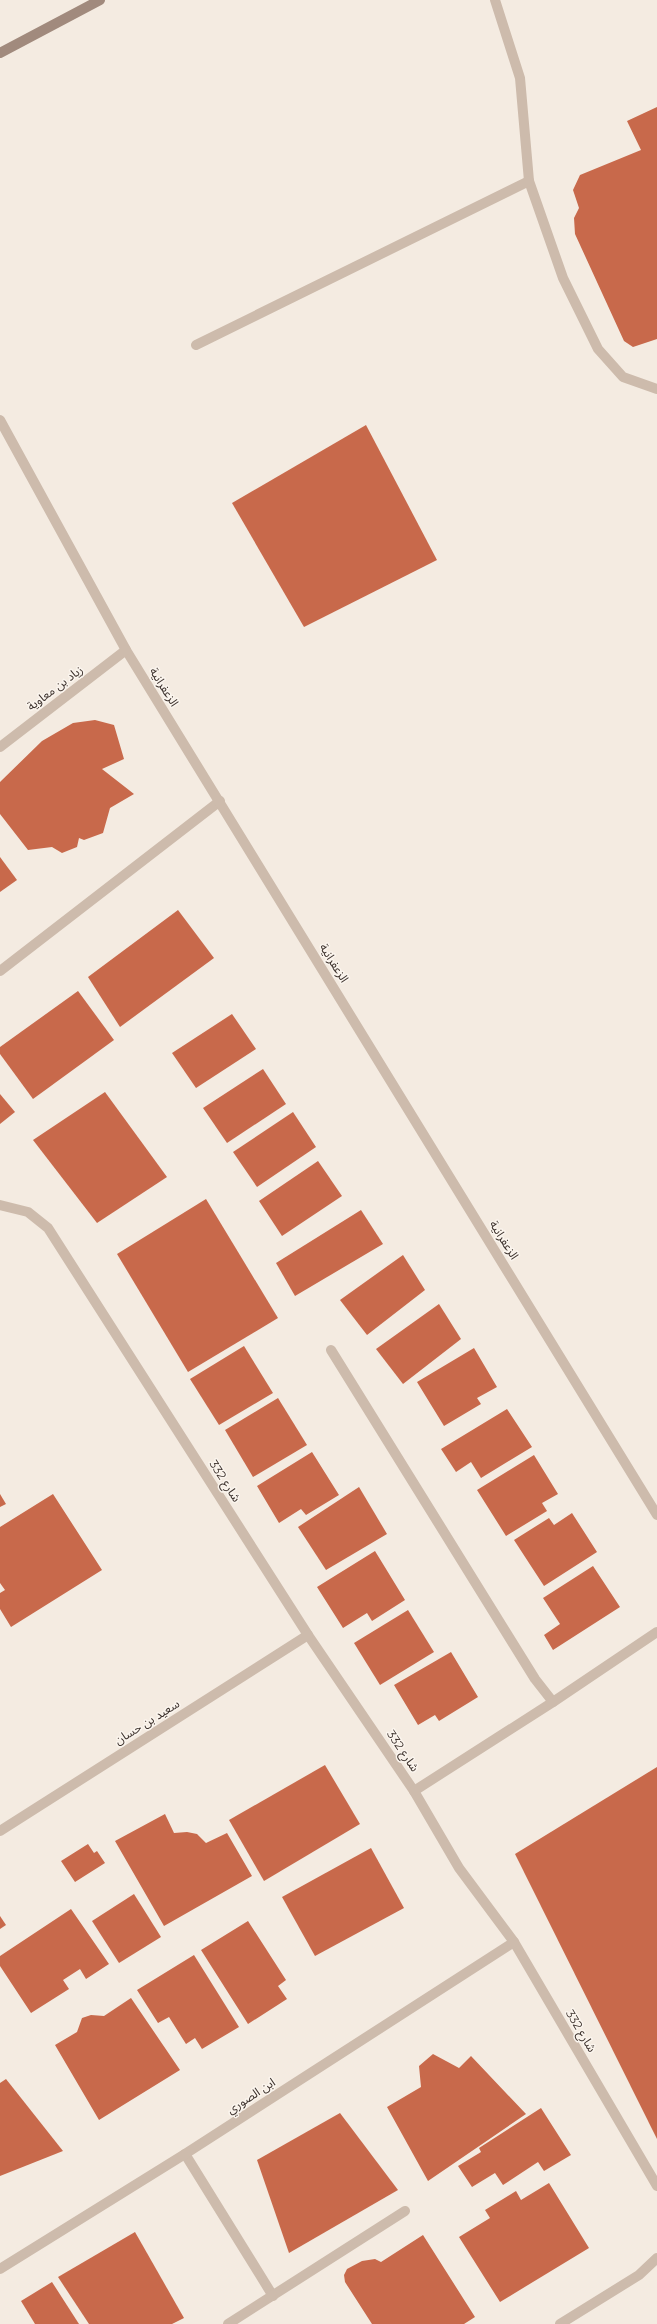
<svg xmlns="http://www.w3.org/2000/svg" width="657" height="2324" viewBox="0 0 657 2324" font-family="Montserrat,'Noto Sans Arabic',sans-serif">
<style>
.building{fill:#c8694b}
.lines{fill:none;stroke-linecap:round;stroke-linejoin:round}
.service{stroke:#cdbbac;stroke-width:10}
.minor{stroke:#cdbbac;stroke-width:10}
.secondary{stroke:#a18a7d;stroke-width:10}
.labels{text-anchor:middle;stroke-width:3;stroke-linejoin:round;paint-order:stroke}
.street-label{font-size:12px;fill:#3b302b;stroke:#fbf5ee}
</style>
<rect width="100%" height="100%" fill="#f4ebe1"/>
<g class="building">
<polygon points="657,107 657,339 633,347 624,341 575,234 574,218 579,208 573,190 580,175 641,150 627,121"/>
<polygon points="366,425 437,560 304,627 232,503"/>
<polygon points="95,720 114,725 124,759 102,769 134,794 110,808 103,833 84,840 79,838 77,847 62,853 52,847 28,850 0,814 0,782 42,741 73,723"/>
<polygon points="0,857 17,880 0,892"/>
<polygon points="178,910 214,958 120,1027 88,977"/>
<polygon points="78,991 114,1040 33,1099 0,1054 0,1047"/>
<polygon points="232,1014 256,1049 196,1088 172,1053"/>
<polygon points="263,1069 286,1104 227,1143 203,1108"/>
<polygon points="105,1092 167,1177 97,1223 33,1140"/>
<polygon points="0,1094 15,1112 0,1124"/>
<polygon points="293,1112 316,1147 257,1187 233,1152"/>
<polygon points="318,1161 342,1196 282,1236 259,1201"/>
<polygon points="206,1199 278,1318 188,1372 117,1254"/>
<polygon points="361,1210 383,1244 295,1296 276,1263"/>
<polygon points="403,1255 425,1290 367,1335 340,1300"/>
<polygon points="439,1304 461,1339 403,1384 376,1349"/>
<polygon points="244,1346 273,1393 219,1425 190,1379"/>
<polygon points="474,1348 497,1387 477,1398 481,1404 444,1426 417,1382"/>
<polygon points="278,1398 307,1445 253,1477 225,1430"/>
<polygon points="507,1409 532,1447 481,1478 471,1462 456,1472 441,1449"/>
<polygon points="312,1452 339,1495 306,1515 301,1509 279,1523 257,1486"/>
<polygon points="534,1455 558,1494 542,1503 547,1511 506,1536 477,1490"/>
<polygon points="359,1487 387,1534 326,1570 298,1527"/>
<polygon points="0,1494 6,1504 0,1507"/>
<polygon points="53,1494 102,1570 11,1627 0,1609 0,1593 5,1590 0,1583 0,1527"/>
<polygon points="572,1513 597,1552 544,1586 514,1540 549,1518 554,1525"/>
<polygon points="375,1551 405,1600 372,1621 367,1613 343,1628 317,1587"/>
<polygon points="593,1566 620,1607 553,1650 544,1635 560,1624 543,1598"/>
<polygon points="408,1610 434,1652 380,1685 354,1643"/>
<polygon points="451,1652 478,1697 439,1721 435,1715 418,1725 394,1685"/>
<polygon points="325,1765 360,1824 264,1881 229,1820"/>
<polygon points="657,1767 657,2139 515,1854"/>
<polygon points="165,1814 174,1833 187,1832 197,1834 206,1843 227,1833 252,1876 164,1926 115,1841"/>
<polygon points="88,1844 94,1853 97,1851 105,1863 75,1882 61,1861"/>
<polygon points="371,1848 404,1908 315,1956 282,1897"/>
<polygon points="134,1894 161,1937 119,1963 92,1921"/>
<polygon points="71,1909 109,1964 86,1979 80,1969 63,1980 69,1989 31,2013 0,1966 0,1956"/>
<polygon points="0,1916 6,1925 0,1929"/>
<polygon points="248,1921 286,1980 278,1986 287,1999 248,2024 201,1950"/>
<polygon points="194,1955 239,2027 202,2049 195,2038 186,2044 169,2017 158,2023 137,1990"/>
<polygon points="131,1998 180,2070 99,2120 55,2045 77,2032 82,2018 91,2015 104,2016"/>
<polygon points="433,2054 459,2068 471,2056 526,2114 428,2181 387,2107 421,2087 419,2066"/>
<polygon points="6,2079 63,2151 0,2176 0,2083"/>
<polygon points="541,2108 571,2155 544,2171 538,2162 503,2185 495,2173 472,2187 458,2166 481,2152 479,2148"/>
<polygon points="340,2113 398,2190 289,2253 257,2160"/>
<polygon points="549,2183 589,2248 500,2302 459,2237 490,2218 485,2210 516,2191 521,2200"/>
<polygon points="135,2232 184,2318 172,2324 89,2324 58,2277"/>
<polygon points="423,2235 475,2317 464,2324 372,2324 345,2282 344,2275 347,2269 362,2261 375,2259 381,2262"/>
<polygon points="52,2282 79,2324 35,2324 21,2301"/>
</g>
<g class="lines">
<g class="service">
<polyline points="495,0 520,78 529,181 563,278 598,349 623,377 657,389"/>
<polyline points="196,345 529,181"/>
<polyline points="0,971 220,801"/>
<polyline points="331,1350 535,1679 553,1702"/>
<polyline points="185,2154 273,2296"/>
<polyline points="228,2324 405,2211"/>
</g>
<g class="minor">
<polyline points="0,420 126,650 657,1515"/>
<polyline points="0,747 126,650"/>
<polyline points="0,1205 28,1212 48,1228 308,1635 414,1791 459,1868 514,1942 657,2186"/>
<polyline points="414,1791 553,1702 657,1632"/>
<polyline points="0,1831 308,1635"/>
<polyline points="0,2269 185,2154 514,1942"/>
<polyline points="560,2324 639,2275 657,2258"/>
</g>
<polyline class="secondary" points="0,53 100,0"/>
</g>
<g class="labels">
<g class="street-label">
<text transform="translate(164 687) rotate(58)" y="4">الزعفرانية</text>
<text transform="translate(55 688) rotate(-37)" y="4">زياد بن معاوية</text>
<text transform="translate(334 963) rotate(58)" y="4">الزعفرانية</text>
<text transform="translate(504 1240) rotate(58)" y="4">الزعفرانية</text>
<text transform="translate(225 1481) rotate(57)" y="4">شارع 332</text>
<text transform="translate(147 1722) rotate(-32)" y="4">سعيد بن حسان</text>
<text transform="translate(403 1751) rotate(56)" y="4">شارع 332</text>
<text transform="translate(581 2031) rotate(59)" y="4">شارع 332</text>
<text transform="translate(251 2096) rotate(-33)" y="4">ابن الصوري</text>
</g>
</g>
</svg>
